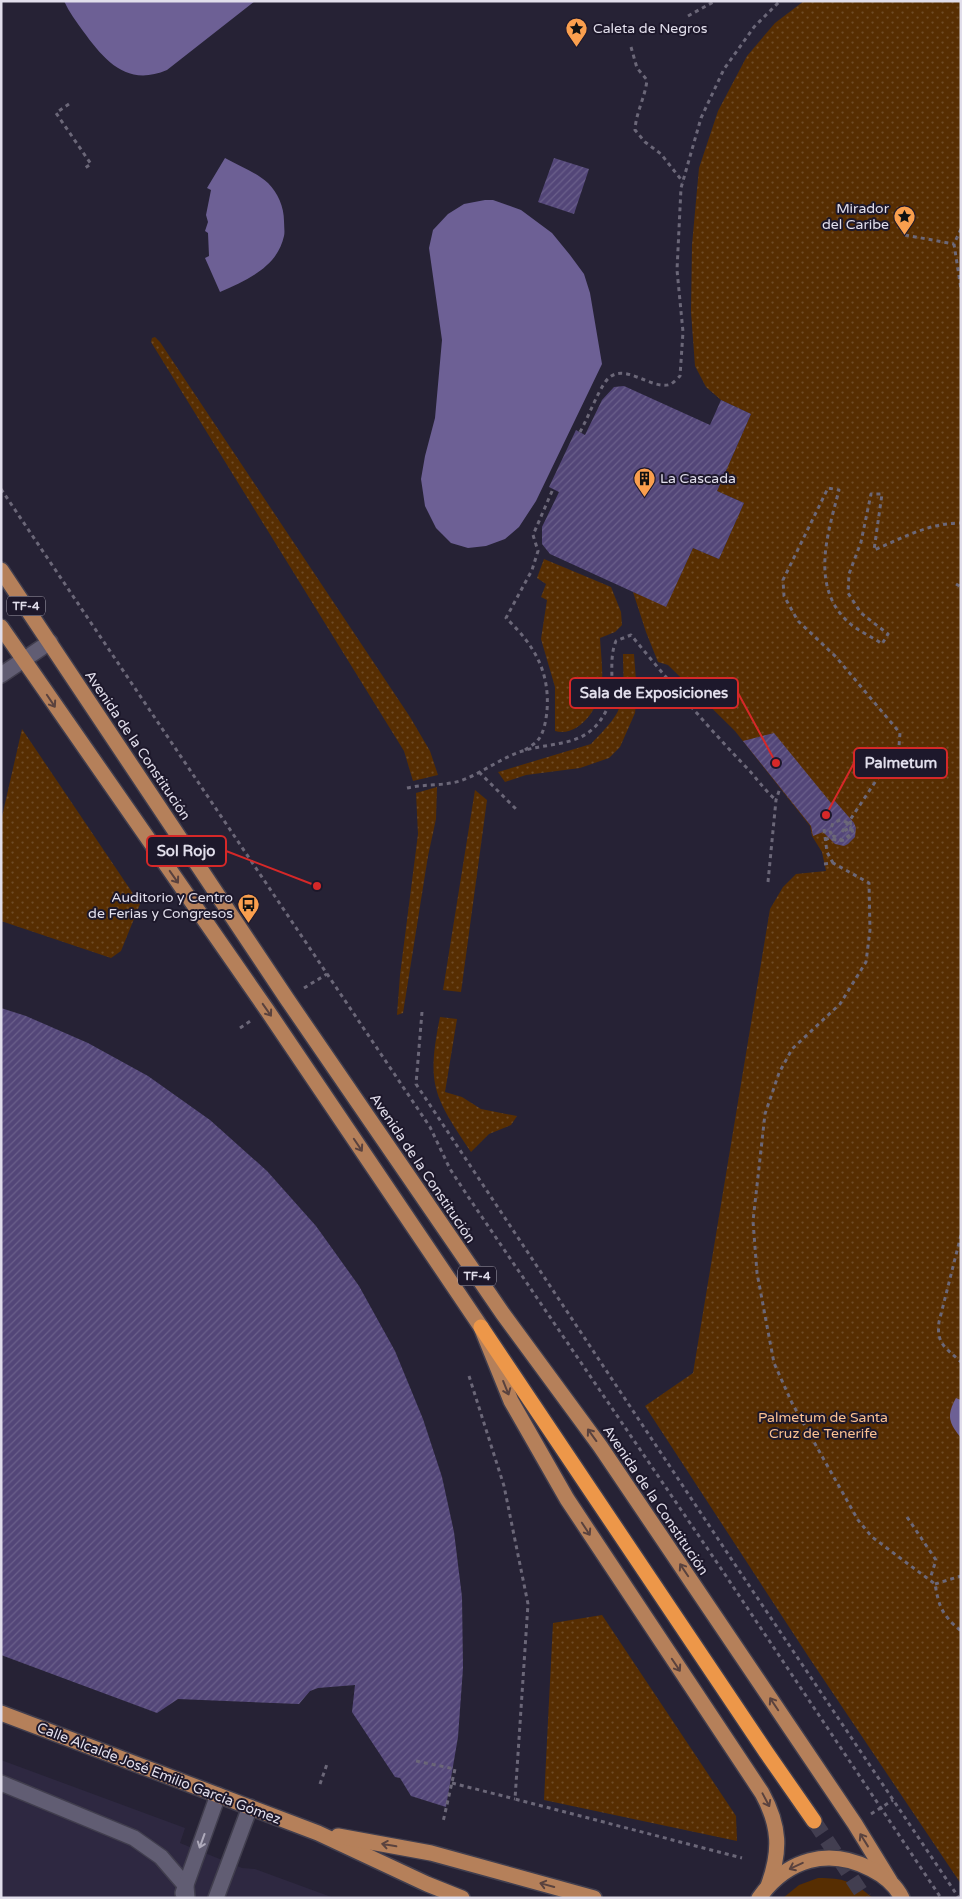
<svg xmlns="http://www.w3.org/2000/svg" width="962" height="1899" viewBox="0 0 962 1899" font-family="'Varela Round',sans-serif">
<style>
.built{fill:#2e2841}
.grass{fill:#572e02}
.park{fill:url(#park-dots)}
.water{fill:#6d6095}
.building{fill:url(#building-hatch)}
.lines{fill:none;stroke-linecap:round;stroke-linejoin:round}
.highway-tunnel{stroke:#423e50;stroke-width:15;stroke-dasharray:15 8;stroke-linecap:butt}
.minor-casing{stroke:#413e4e;stroke-width:18}
.major-casing{stroke:#413e4e;stroke-width:18}
.highway-casing{stroke:#413e4e;stroke-width:18}
.path{stroke:#6b6778;stroke-width:3;stroke-dasharray:4 4;stroke-linecap:butt}
.minor{stroke:#615d73;stroke-width:15}
.major{stroke:#b5805a;stroke-width:15}
.highway{stroke:#ed9749;stroke-width:15}
.oneway{stroke:#5a423e}
.oneway2{stroke:#aeaabb}
.labels{text-anchor:middle;stroke-width:4;stroke-linejoin:round;paint-order:stroke}
.shield{fill:#1d182b;stroke:#a6a3b1;stroke-width:1}
.shield-label{font-size:12px;font-weight:bold;fill:#e1deeb}
.poi-label{font-size:14px;fill:#e1deeb;stroke:#1d182b;text-anchor:start}
.street-label{font-size:14px;fill:#e1deeb;stroke:#1d182b}
.park-label{font-size:14px;fill:#fac091;stroke:#1d182b}
.leader{fill:none;stroke:#d62828;stroke-width:2}
.callout-dot{fill:#d62828;stroke:#1d182b;stroke-width:2}
.callout{fill:#1d182b;stroke:#d62828;stroke-width:2}
.callout-label{font-size:15px;text-anchor:middle;font-weight:bold;fill:#e1deeb}
</style>
<defs>
<pattern id="park-dots" width="8" height="8" patternUnits="userSpaceOnUse" patternTransform="scale(1.25)"><rect width="8" height="8" fill="#572e02"/><path d="M2 2h.1M6 6h.1" fill="none" stroke="#6f4c27" stroke-width="1.8" stroke-linecap="round"/></pattern>
<pattern id="building-hatch" width="6" height="6" patternUnits="userSpaceOnUse" patternTransform="scale(1.25)"><rect width="6" height="6" fill="#534678"/><path d="M-1 1l2-2M0 6l6-6M5 7l2-2" fill="none" stroke="#6b608b"/></pattern>
</defs>
<rect width="100%" height="100%" fill="#262235"/>
<polygon class="built" points="1,1760 185,1828 180,1843 242,1868 255,1869 334,1898 1,1898"/>
<path class="grass" d="M818 1878C844 1878 852 1881 873 1898H783L799 1885Z"/>
<g class="park">
<polygon points="804,1 961,1 961,1884 810,1659 645,1406 693,1373 770,909 783,887 796,874 826,871 822,852 812,836 810,826 735,731 668,665 658,662 646,632 633,592 666,606 693,548 719,559 744,503 717,491 751,414 721,400 706,387 695,366 691,312 692,245 699,168 718,111 747,56 775,23"/>
<polygon points="155,337 160,342 410,717 430,751 438,775 413,781 404,751 151,342 152,338"/>
<path d="M544 559 611 587 621 612 622 625 615 632 600 638C601 654 603 670 602 685 600 707 579 738 555 731V687L541 639 547 600 541 597 546 584 537 578Z"/>
<path d="M623 654H634L637 694 635 713 620 747 609 758 580 768 526 775 505 782 498 772 591 744C599 735 611 724 617 713 626 697 623 672 623 654Z"/>
<polygon points="22,729 140,904 121,951 111,958 1,921 1,821"/>
<polygon points="437,787 436,819 428,856 403,1013 397,1015 400,975 418,834 416,793"/>
<polygon points="475,790 487,800 461,992 443,990"/>
<path d="M440 1017 457 1019 445 1092 462 1097 481 1109 517 1116 511 1125 489 1134 471 1152C434 1096 426 1086 440 1017Z"/>
<polygon points="602,1615 736,1816 737,1841 544,1800 553,1623"/>
</g>
<g class="water">
<path d="M64 1H255L167 70C127 87 105 61 83 31 76 21 69 12 64 1Z"/>
<path d="M225 158C239 166 256 172 268 183 278 193 284 207 284 221 284 226 285 232 284 236 277 268 246 280 220 292L205 258 209 256 208 233 205 231 208 222 206 215 211 190 207 188Z"/>
<polygon points="485,200 493,200 521,210 552,233 570,255 584,274 590,293 602,364 536,501 519,527 505,539 486,546 468,548 451,543 436,528 425,506 421,479 425,456 435,418 442,340 429,248 433,230 448,214 464,204"/>
<path d="M956 1398 961 1400V1438C949 1423 946 1416 956 1398Z"/>
</g>
<g class="building">
<polygon points="554,158 589,169 574,214 538,202"/>
<polygon points="624,386 710,425 721,400 751,414 717,491 744,503 719,559 693,548 666,607 550,554 542,544 542,527 559,492 549,487 576,430 585,435 602,400 614,387"/>
<polygon points="774,733 831,803 835,801 854,823 856,828 855,837 848,844 844,846 835,844 823,832 813,836 811,826 743,741"/>
<polygon points="1,1008 26,1016 88,1043 148,1076 210,1120 267,1171 316,1226 359,1286 395,1351 423,1419 442,1477 454,1532 462,1597 463,1668 458,1737 446,1807 411,1796 400,1778 395,1777 352,1712 355,1685 318,1688 310,1691 299,1704 178,1699 157,1713 1,1655"/>
</g>
<g class="lines">
<polyline class="highway-tunnel" points="814,1821 865,1898"/>
<defs>
<g id="minor">
<polyline points="1,675 50,642"/>
<polyline points="1,1783 134,1838 161,1857 186,1886 187,1898"/>
<polyline points="183,1893 218,1795"/>
<polyline points="216,1898 250,1807"/>
</g>
<g id="major">
<polyline points="1,570 287,999 503,1314 600,1446 855,1824 890,1881"/>
<path d="M1 627 267 1010 481 1327 511 1401 567 1499 762 1793C780 1826 781 1851 768 1886"/>
<polyline points="1,1713 318,1833 427,1884 462,1898"/>
<polyline points="338,1836 431,1853 594,1898"/>
<path d="M759 1898C787 1859 828 1847 871 1869 885 1876 895 1884 902 1898"/>
</g>
<polyline id="highway" points="481,1327 766,1752 814,1821"/>
</defs>
<use href="#minor" class="minor-casing"/>
<use href="#major" class="major-casing"/>
<use href="#highway" class="highway-casing"/>
<g class="path">
<polyline points="688,16 715,1"/>
<path d="M631 47 637 68 647 80C645 98 636 112 635 130L645 142 661 154 683 182"/>
<polyline points="69,104 56,113 91,164 85,168"/>
<polyline points="961,229 954,244 961,289"/>
<polyline points="905,235 954,244"/>
<path d="M580 432C588 418 597 393 606 381 623 359 652 392 671 384 674 382 678 378 680 376L683 332 677 270 681 188 701 118 724 69 754 27 780 1"/>
<polyline points="1,489 430,1127 450,1169 467,1195 722,1570 941,1898"/>
<polyline points="956,584 961,587"/>
<path d="M525 750C529 747 535 744 538 740 544 733 546 720 547 711 550 671 534 645 506 618L532 570 538 551 533 535 553 489"/>
<polyline points="479,772 517,810"/>
<path d="M407 788C424 784 443 786 460 781 483 773 503 756 526 750 559 741 589 747 607 709 617 687 607 662 616 641L631 635C668 680 705 724 745 766 756 777 764 790 776 800"/>
<path d="M850 821 853 833C847 841 842 842 833 839L830 831 833 823 840 820 846 822 851 827"/>
<polyline points="824,829 827,852 833,863"/>
<path d="M842 832 899 746 900 733 836 657 798 621 784 596 783 580 828 488 839 490C828 533 810 585 847 621 856 630 871 636 882 644L888 634 861 613 848 593 849 574 861 542 871 494H882L874 550C903 538 928 523 961 523"/>
<polyline points="825,840 834,836 842,840 850,835 851,827 844,831"/>
<path d="M824 864 833 863 869 883 870 930 866 962 840 1004 792 1049 779 1073 765 1114 753 1221 757 1273 774 1363 792 1403 858 1520 872 1537 935 1584C939 1607 942 1615 961 1631"/>
<polyline points="768,882 776,800 780,788"/>
<polyline points="304,988 327,974"/>
<polyline points="422,1012 416,1084 736,1566 959,1898"/>
<polyline points="240,1028 252,1020"/>
<path d="M961 1235 939 1322C936 1344 946 1348 961 1362"/>
<polyline points="469,1376 504,1486 528,1604 515,1799 742,1858"/>
<polyline points="907,1517 936,1560 930,1579"/>
<polyline points="935,1584 961,1576"/>
<polyline points="416,1761 455,1769 443,1822"/>
<polyline points="452,1783 515,1799"/>
<polyline points="320,1784 327,1764"/>
<polyline points="871,1814 893,1800"/>
</g>
<use href="#minor" class="minor"/>
<use href="#major" class="major"/>
<use href="#highway" class="highway"/>
</g>
<defs><path id="oneway-shaft" d="M-6 0H5M1.5-3L5.5 0L1.5 3" fill="none" stroke-width="1.6" stroke-linecap="round" stroke-linejoin="round" transform="scale(1.25)"/></defs>
<g class="oneway">
<use href="#oneway-shaft" transform="translate(51 701) rotate(56)"/>
<use href="#oneway-shaft" transform="translate(174 877) rotate(55)"/>
<use href="#oneway-shaft" transform="translate(267 1010) rotate(55)"/>
<use href="#oneway-shaft" transform="translate(358 1145) rotate(56)"/>
<use href="#oneway-shaft" transform="translate(506 1388) rotate(68)"/>
<use href="#oneway-shaft" transform="translate(592 1435) rotate(-126)"/>
<use href="#oneway-shaft" transform="translate(586 1529) rotate(57)"/>
<use href="#oneway-shaft" transform="translate(684 1570) rotate(-124)"/>
<use href="#oneway-shaft" transform="translate(676 1665) rotate(56)"/>
<use href="#oneway-shaft" transform="translate(774 1704) rotate(-124)"/>
<use href="#oneway-shaft" transform="translate(766 1800) rotate(62)"/>
<use href="#oneway-shaft" transform="translate(864 1840) rotate(-122)"/>
<use href="#oneway-shaft" transform="translate(389 1845) rotate(-170)"/>
<use href="#oneway-shaft" transform="translate(796 1866) rotate(155)"/>
<use href="#oneway-shaft" transform="translate(547 1885) rotate(-165)"/>
</g>
<use class="oneway2" href="#oneway-shaft" transform="translate(202 1841) rotate(110)"/>
<defs>
<symbol id="sight-pin" viewBox="-11 -11 22 30"><path d="M0 17L-7.5 6A9.5 9.5 0 1 1 7.5 6Z" fill="#fa9f4e" stroke="#1d182b"/><path d="M0-6L1.8-2.2L6-1.7L2.9 1.2L3.7 5.4L0 3.3L-3.7 5.4L-2.9 1.2L-6-1.7L-1.8-2.2Z" fill="#111"/></symbol>
<symbol id="building-pin" viewBox="-11 -11 22 30"><path d="M0 17L-7.5 6A9.5 9.5 0 1 1 7.5 6Z" fill="#fa9f4e" stroke="#1d182b"/><path d="M-4-6H4V6H1V3H-1V6H-4ZM-2.5-4.3h1.7v1.8h-1.7ZM.8-4.3h1.7v1.8H.8ZM-2.5-1h1.7V.8h-1.7ZM.8-1h1.7V.8H.8Z" fill="#111"/></symbol>
<symbol id="bus-pin" viewBox="-11 -11 22 30"><path d="M0 17L-7.5 6A9.5 9.5 0 1 1 7.5 6Z" fill="#fa9f4e" stroke="#1d182b"/><path d="M-5-6H5V4H4V6H2V4H-2V6H-4V4H-5ZM-3.5-4V0h7V-4ZM-3.5 1.2v1.5H-2V1.2ZM2 1.2v1.5H3.5V1.2Z" fill="#111"/></symbol>
</defs>
<g fill-rule="evenodd">
<use href="#sight-pin" x="564" y="16" width="25" height="34"/>
<use href="#sight-pin" x="892" y="204" width="25" height="34"/>
<use href="#building-pin" x="632" y="466" width="25" height="34"/>
<use href="#bus-pin" x="236" y="892" width="25" height="34"/>
</g>
<g class="labels">
<g class="shield">
<rect x="7" y="596.5" width="38" height="19" rx="4"/>
<rect x="458" y="1266.5" width="38" height="19" rx="4"/>
</g>
<g class="shield-label">
<text x="26" y="610">TF-4</text>
<text x="477" y="1280">TF-4</text>
</g>
<g class="poi-label">
<text x="593" y="33">Caleta de Negros</text>
<text x="889" y="213" text-anchor="end">Mirador<tspan x="889" dy="16">del Caribe</tspan></text>
<text x="660" y="483">La Cascada</text>
<text x="233" y="902" text-anchor="end">Auditorio y Centro<tspan x="233" dy="16">de Ferias y Congresos</tspan></text>
</g>
<g class="street-label">
<text transform="translate(138 745) rotate(56)" y="5">Avenida de la Constitución</text>
<text transform="translate(423 1168) rotate(56)" y="5">Avenida de la Constitución</text>
<text transform="translate(656 1500) rotate(56)" y="5">Avenida de la Constitución</text>
<text transform="translate(159 1773) rotate(21)" y="5">Calle Alcalde José Emilio García Gómez</text>
</g>
<g class="park-label">
<text x="823" y="1422">Palmetum de Santa<tspan x="823" dy="16">Cruz de Tenerife</tspan></text>
</g>
</g>
<path class="leader" d="M776 763L738 693M826 815L854 763M317 886L226 851"/>
<g class="callout-dot">
<circle cx="776" cy="763" r="5"/>
<circle cx="826" cy="815" r="5"/>
<circle cx="317" cy="886" r="5"/>
</g>
<g class="callout">
<rect x="570" y="678" width="168" height="30" rx="5"/>
<rect x="854" y="748" width="93" height="30" rx="5"/>
<rect x="147" y="836" width="79" height="30" rx="5"/>
</g>
<g class="callout-label">
<text x="654" y="698">Sala de Exposiciones</text>
<text x="901" y="768">Palmetum</text>
<text x="186" y="856">Sol Rojo</text>
</g>
<rect width="962" height="1899" fill="none" stroke="#e1deeb" stroke-width="5"/>
</svg>
